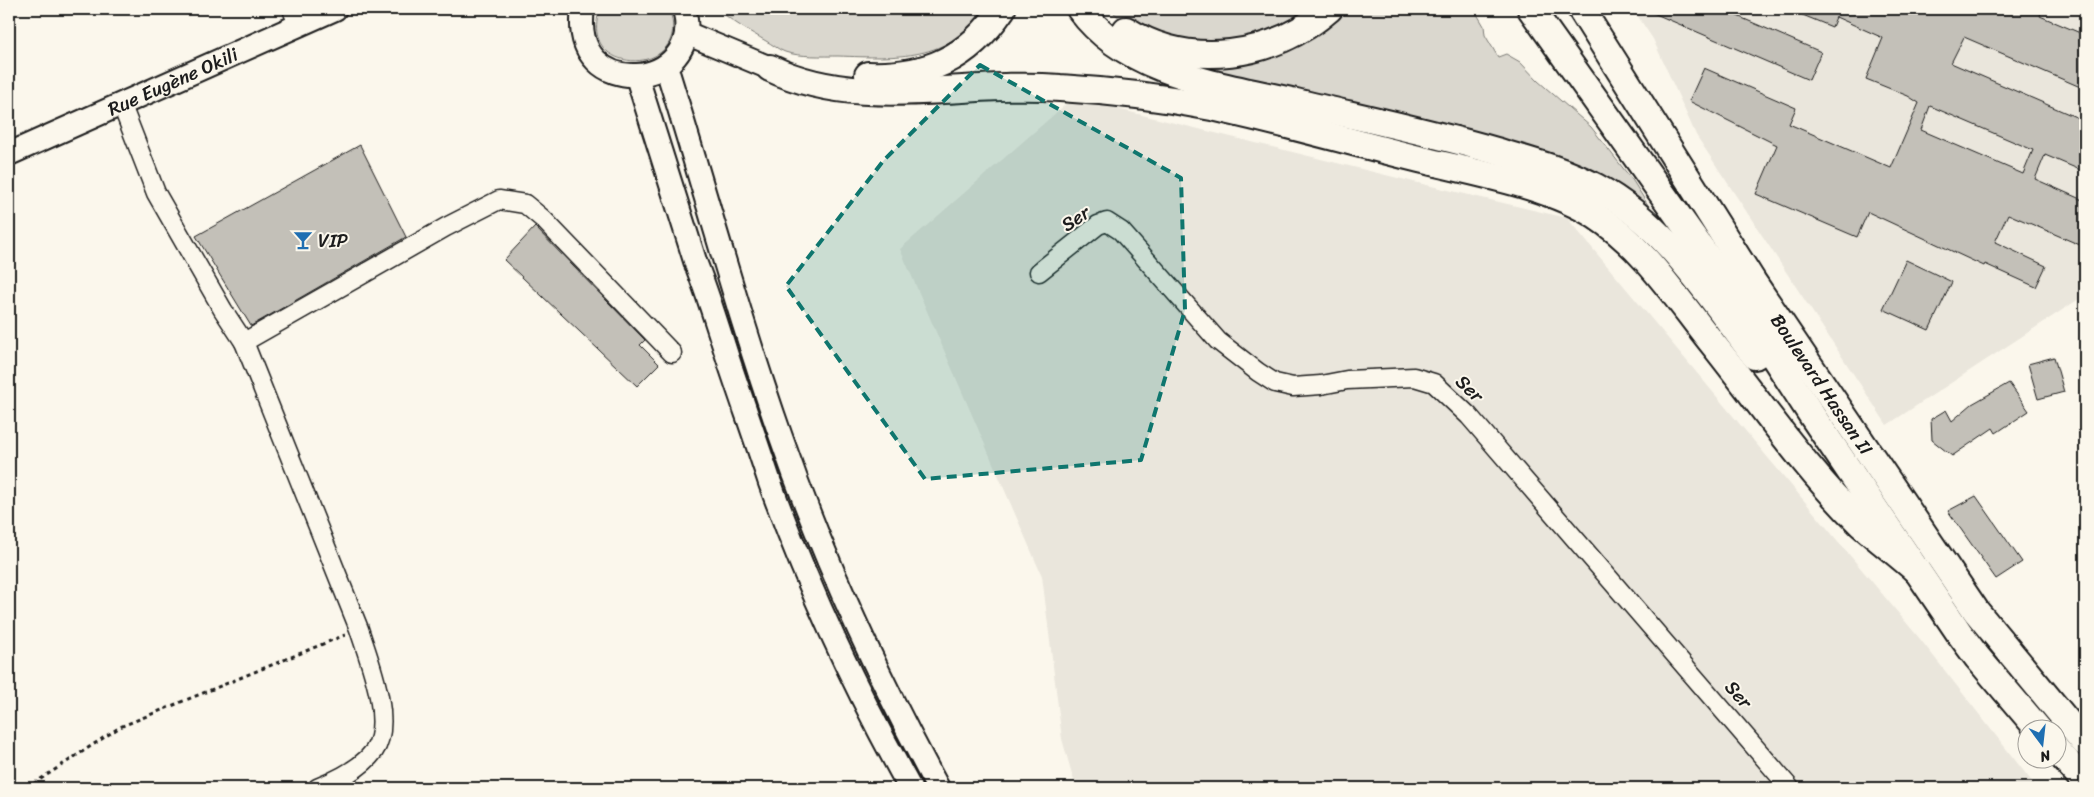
<svg xmlns="http://www.w3.org/2000/svg" width="2094" height="797" viewBox="0 0 2094 797" font-family="Sriracha,sans-serif">
<style>
.built{fill:#eae6dc}
.green{fill:#dad7ce;stroke:#7b7a75}
.building{fill:#c3c0b8;stroke:#1c1c1c;fill-rule:evenodd}
.lines{fill:none;stroke-linecap:round;stroke-linejoin:round}
.minor-casing{stroke:#1c1c1c;stroke-width:21}
.major-casing{stroke:#1c1c1c;stroke-width:26}
.highway-casing{stroke:#1c1c1c;stroke-width:30}
.path{stroke:#1c1c1c;stroke-width:3;stroke-dasharray:4 4;stroke-linecap:butt}
.minor{stroke:#fbf7ec;stroke-width:18}
.major{stroke:#fbf7ec;stroke-width:22}
.highway{stroke:#fbf7ec;stroke-width:26}
.marked{fill:#0f766e;fill-opacity:0.2;stroke:#0f766e;stroke-width:4;stroke-dasharray:10 6;stroke-linejoin:round}
.labels{text-anchor:middle;stroke-width:4;stroke-linejoin:round;paint-order:stroke}
.street-label{font-size:19px;fill:#1c1c1c;stroke:#fbf7ec}
.poi-label{font-size:19px;fill:#1c1c1c;stroke:#fbf7ec;text-anchor:start}
</style>
<rect width="100%" height="100%" fill="#fbf7ec"/>
<filter id="ink" filterUnits="userSpaceOnUse"><feTurbulence type="fractalNoise" baseFrequency=".02" numOctaves="2"/><feDisplacementMap in="SourceGraphic" scale="10" xChannelSelector="R" yChannelSelector="G"/><feConvolveMatrix kernelMatrix="1 2 1 2 8 2 1 2 1" color-interpolation-filters="sRGB"/></filter>
<g filter="url(#ink)">
<g class="built">
<polygon points="1633,9 2085,9 2085,295 1887,425 1696,135 1653,39"/>
<polygon points="1073,98 1414,182 1567,218 1920,639 2037,788 1076,788 1062,739 1042,576 900,249"/>
</g>
<g class="green">
<path d="M600 9H669C695 77 575 79 600 9Z"/>
<path d="M718 9H987C946 62 898 58 838 56 824 56 799 57 785 52 779 50 772 44 766 41 749 31 732 22 718 9Z"/>
<polygon points="1110,9 1317,9 1229,50 1127,25"/>
<polygon points="1346,9 1474,9 1484,26 1485,35 1498,57 1506,54 1520,62 1538,81 1591,127 1633,181 1653,213 1575,163 1553,155 1517,144 1192,67 1315,36 1328,27"/>
</g>
<g class="building">
<polygon points="1644,9 1721,9 1821,52 1809,80"/>
<path d="M1788 9H2042L2040 16 2085 35V89L1964 37 1951 63 2085 121V172L2045 155 2035 179 2085 201V233L2080 245 2008 214 1995 242 2046 266 2036 287 1985 264 1984 266 1868 212 1857 237 1756 194 1777 145 1689 101 1704 68 1796 108 1789 124 1891 168 1919 103 1908 96 1866 79 1883 38 1836 17 1832 27ZM1930 106 2033 150 2023 174 1921 130Z"/>
<polygon points="360,145 406,237 251,326 196,236"/>
<polygon points="535,227 645,340 640,345 659,364 637,386 504,260"/>
<polygon points="1906,260 1952,282 1929,330 1883,309"/>
<polygon points="2054,357 2064,392 2038,399 2028,364"/>
<polygon points="2009,383 2029,411 1996,433 1993,428 1952,456 1932,440 1931,419 1946,410 1952,421 1972,404"/>
<polygon points="1976,496 2022,562 1996,579 1948,511"/>
</g>
<g class="lines">
<defs>
<g id="minor">
<polyline points="292,9 298,25"/>
<path d="M121 103 156 193 223 310 244 342 359 629C369 660 394 722 374 751 361 769 337 780 317 788"/>
<polyline points="1039,272 1098,225 1107,222 1121,231 1218,341 1258,372 1275,383 1293,387 1321,385 1347,380 1414,377 1434,383 1469,416 1790,788"/>
<polyline points="244,342 446,227 499,200 525,204 543,219 672,353"/>
</g>
<g id="major">
<path d="M583 9C569 104 706 90 684 9"/>
<polyline points="686,33 770,68"/>
<path d="M666 66C705 190 738 315 781 437 823 559 877 675 938 788"/>
<path d="M637 77 696 264C709 297 719 331 730 365 743 404 757 443 770 483 808 588 856 691 910 788"/>
<path id="s1" d="M9 154 335 9"/>
</g>
<g id="highway">
<path d="M1080 9C1128 75 1223 85 1296 102 1363 118 1430 132 1496 151 1530 161 1564 170 1596 187 1665 224 1709 296 1755 356"/>
<polyline points="1531,9 1730,289 1813,417 1960,634 1977,657 2039,730"/>
<path id="s2" d="M1581 9 1753 282 1976 611 2085 743"/>
<path d="M1126 30C1190 70 1273 58 1329 9"/>
<path d="M770 68C862 112 963 80 1060 88 1110 91 1162 97 1212 107 1281 122 1350 142 1419 159 1475 173 1549 185 1596 216 1644 247 1677 299 1713 344 1761 404 1806 470 1861 524 1879 540 1899 555 1917 571"/>
<path d="M868 75C927 77 968 59 1002 9"/>
<polyline points="2056,749 2085,782"/>
</g>
</defs>
<use href="#minor" class="minor-casing"/>
<use href="#major" class="major-casing"/>
<use href="#highway" class="highway-casing"/>
<polyline class="path" points="27,788 120,727 345,635"/>
<use href="#minor" class="minor"/>
<use href="#major" class="major"/>
<use href="#highway" class="highway"/>
</g>
</g>
<path class="marked" d="M980 65 1181 178 1185 310 1141 460 925 479 786 286 884 160Z"/>
<defs>
<symbol id="bar-bare" viewBox="-9 -9 18 18"><path d="M-6-5H6L.8 .8V4.5H3.5V6h-7V4.5H-.8V.8Z" fill="#1f6fb2" stroke="#fbf7ec" stroke-width="2.5" paint-order="stroke"/></symbol>
</defs>
<g fill-rule="evenodd">
<use href="#bar-bare" x="289" y="226" width="28" height="28"/>
</g>
<g class="labels">
<g class="street-label">
<text dy="7" stroke="none"><textPath href="#s1" startOffset="179">Rue Eugène Okili</textPath></text>
<text transform="translate(1075 218) rotate(-34)" y="7">Ser</text>
<text dy="7" stroke="none"><textPath href="#s2" startOffset="446">Boulevard Hassan II</textPath></text>
<text transform="translate(1470 388) rotate(44)" y="7">Ser</text>
<text transform="translate(1739 694) rotate(49)" y="7">Ser</text>
</g>
<g class="poi-label">
<text x="318" y="247">VIP</text>
</g>
</g>
<rect width="2094" height="797" fill="none" stroke="#fbf7ec" stroke-width="30"/>
<rect x="15" y="15" width="2064" height="767" fill="none" stroke="#1c1c1c" stroke-width="2" filter="url(#ink)"/>
<g transform="translate(2042 744) rotate(165)"><circle r="24" fill="#fbf7ec" stroke="#a29f99"/>
<path d="M0-4L9 19L0 12L-9 19Z" fill="#1f6fb2"/>
<text y="-8" font-size="14" font-weight="bold" text-anchor="middle" fill="#1c1c1c">N</text>
</g>
</svg>
